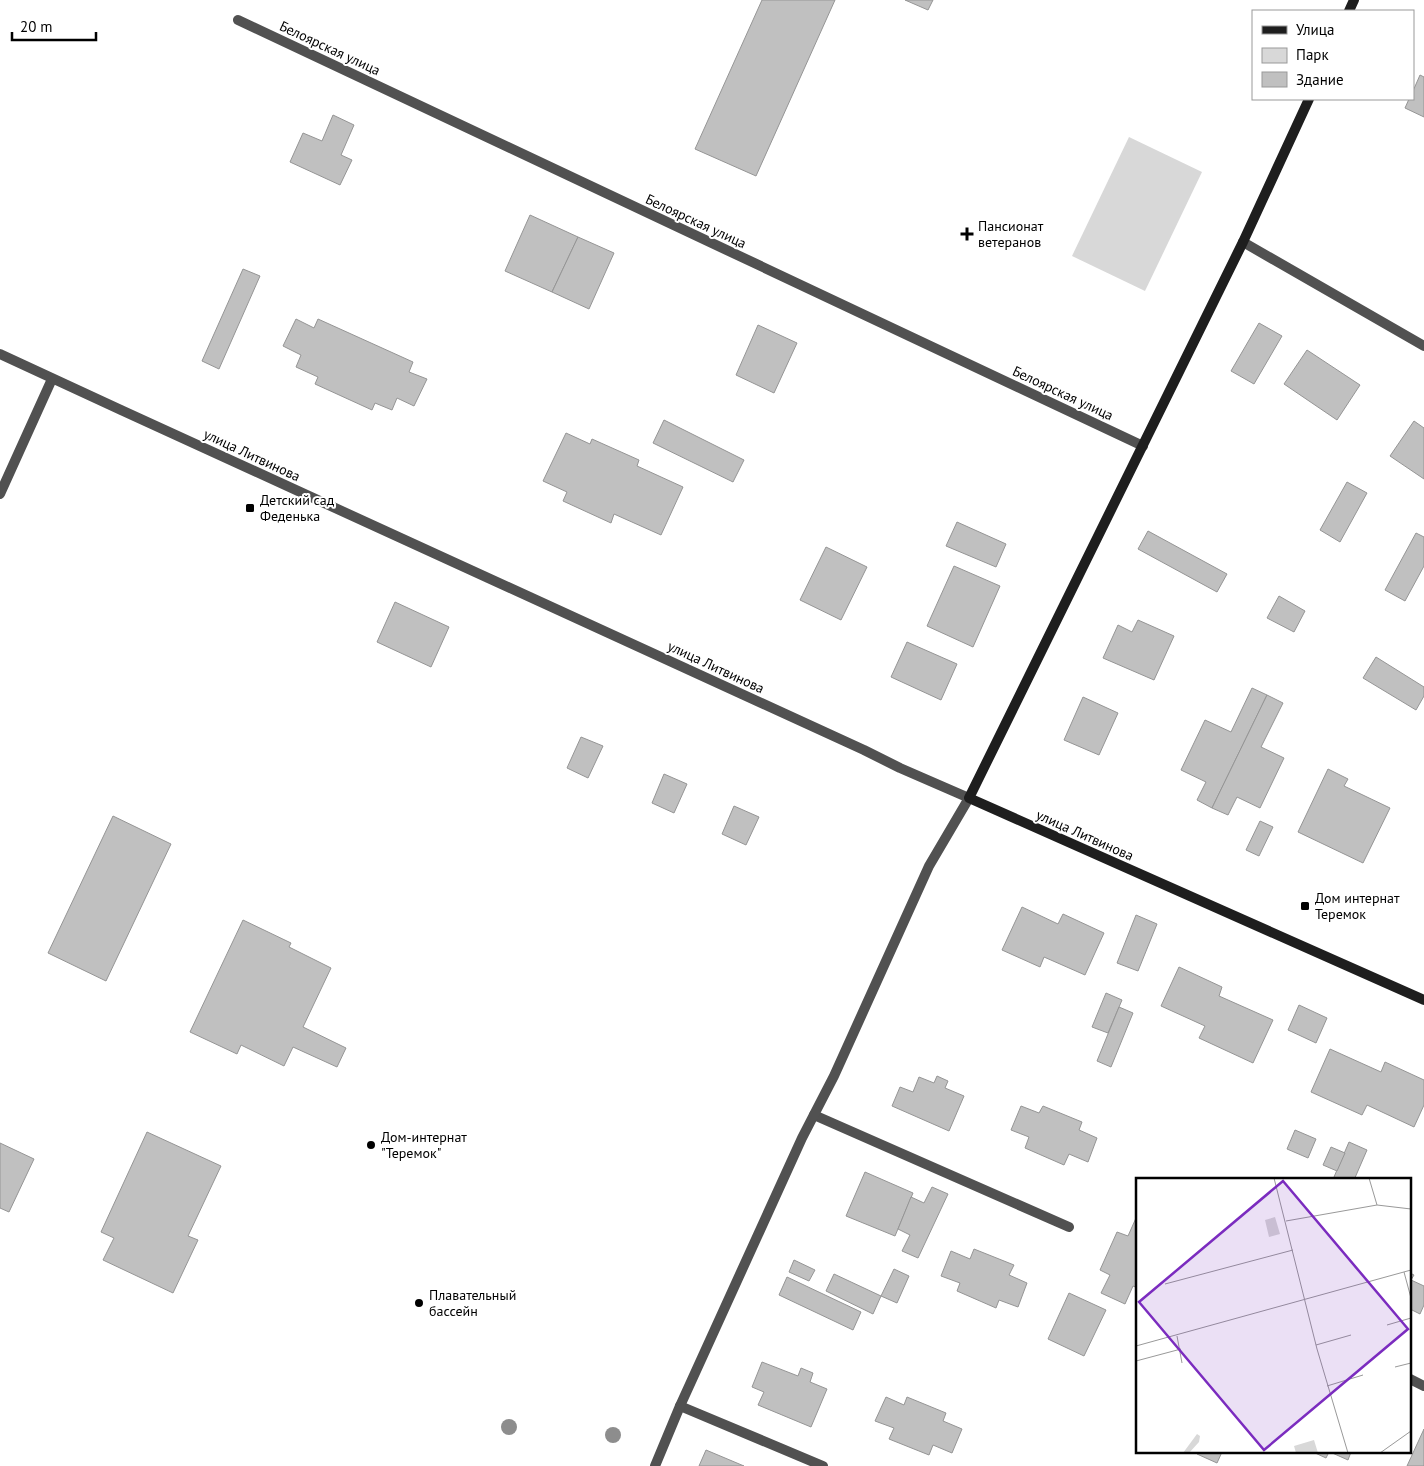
<svg xmlns="http://www.w3.org/2000/svg" width="1424" height="1466" viewBox="0 0 1424 1466" font-family="'PT Sans',sans-serif">
<style>
.green{fill:#d8d8d8}
.building{fill:#c0c0c0;stroke:#959595}
.lines{fill:none;stroke-linecap:round;stroke-linejoin:round}
.lane{stroke:#515151;stroke-width:10}
.street{stroke:#515151;stroke-width:10}
.secondary{stroke:#1e1e1e;stroke-width:10}
.tree{fill:#8d8d8d}
.poi-dot{fill:#000;stroke:#fff;stroke-width:2}
.labels{text-anchor:middle;stroke-width:4;stroke-linejoin:round;paint-order:stroke}
.street-label{font-size:14px;fill:#000;stroke:#fff}
.poi-label{font-size:14px;fill:#000;stroke:#fff;text-anchor:start}
.inset-road{fill:none;stroke:#999;stroke-width:1}
.view{fill:#7b2cbf;fill-opacity:0.15;stroke:#7b2cbf;stroke-width:2.5}
.inset-edge{fill:none;stroke:#000;stroke-width:2.5}
</style>
<rect width="100%" height="100%" fill="#fff"/>
<polygon class="green" points="1129,137 1202,172 1145,291 1072,256"/>
<g class="building">
<polygon points="762,0 835,0 756,176 695,149"/>
<polygon points="905,0 933,0 928,10"/>
<polygon points="1420,75 1424,77 1424,117 1405,108 1409,99 1413,99 1413,91"/>
<polygon points="333,115 354,125 341,155 352,160 340,185 290,162 303,133 322,141"/>
<polygon points="530,215 578,237 552,292 505,271"/>
<polygon points="578,237 614,253 589,309 552,292"/>
<polygon points="243,269 260,276 219,369 202,361"/>
<polygon points="296,319 314,328 318,319 413,362 409,372 427,379 414,406 397,398 392,410 375,403 372,410 315,384 318,377 296,367 301,355 283,346"/>
<polygon points="1259,323 1282,336 1254,384 1231,371"/>
<polygon points="758,325 797,343 774,393 736,375"/>
<polygon points="1307,350 1360,385 1337,420 1284,384"/>
<polygon points="664,420 744,460 733,482 653,443"/>
<polygon points="1414,421 1424,428 1424,479 1390,456"/>
<polygon points="566,433 590,444 592,439 639,460 637,466 683,487 661,535 614,514 611,523 563,501 567,492 543,481"/>
<polygon points="1347,482 1367,493 1340,542 1320,530"/>
<polygon points="957,522 1006,544 996,567 946,546"/>
<polygon points="1148,531 1227,574 1217,592 1138,549"/>
<polygon points="1416,533 1424,537 1424,566 1405,601 1385,590"/>
<polygon points="826,547 867,567 841,620 800,600"/>
<polygon points="954,566 1000,586 973,647 927,626"/>
<polygon points="1279,596 1305,611 1294,632 1267,618"/>
<polygon points="395,602 449,627 431,667 377,642"/>
<polygon points="1138,620 1174,636 1154,680 1103,658 1118,625 1132,632"/>
<polygon points="907,642 957,664 941,700 891,677"/>
<polygon points="1376,657 1424,687 1424,696 1416,710 1363,678"/>
<polygon points="1252,688 1267,695 1212,808 1197,800 1206,782 1181,770 1205,720 1231,732"/>
<polygon points="1267,695 1283,703 1261,747 1284,758 1260,808 1237,797 1228,815 1212,808"/>
<polygon points="1083,697 1118,713 1099,755 1064,740"/>
<polygon points="581,737 603,746 588,778 567,768"/>
<polygon points="1328,769 1348,779 1344,786 1390,808 1363,863 1298,832"/>
<polygon points="664,774 687,784 674,813 652,803"/>
<polygon points="734,806 759,817 746,845 722,834"/>
<polygon points="113,816 171,844 106,981 48,953"/>
<polygon points="1260,821 1273,827 1259,856 1246,850"/>
<polygon points="1022,907 1058,924 1063,914 1104,933 1085,975 1044,957 1040,967 1002,950"/>
<polygon points="1136,915 1157,924 1138,971 1117,963"/>
<polygon points="243,920 291,943 289,947 331,968 303,1027 346,1048 337,1067 293,1047 284,1066 241,1045 237,1054 190,1032"/>
<polygon points="1179,967 1222,987 1219,996 1273,1020 1253,1063 1199,1038 1205,1026 1161,1006"/>
<polygon points="1106,993 1122,1000 1108,1033 1092,1027"/>
<polygon points="1299,1005 1327,1018 1316,1043 1288,1030"/>
<polygon points="1119,1007 1133,1013 1111,1067 1097,1061"/>
<polygon points="1330,1049 1381,1072 1385,1062 1424,1080 1424,1105 1414,1127 1367,1105 1362,1115 1311,1092"/>
<polygon points="937,1076 948,1081 945,1088 964,1096 949,1131 892,1106 900,1087 913,1092 919,1077 934,1083"/>
<polygon points="1021,1106 1039,1113 1043,1106 1082,1122 1079,1130 1097,1138 1088,1162 1069,1154 1064,1165 1025,1148 1029,1137 1011,1130"/>
<polygon points="1295,1130 1316,1139 1308,1158 1287,1149"/>
<polygon points="147,1132 221,1166 188,1236 198,1240 173,1293 103,1260 114,1238 101,1232"/>
<polygon points="1349,1142 1367,1150 1354,1180 1342,1180 1334,1177"/>
<polygon points="0,1143 34,1159 9,1212 0,1208"/>
<polygon points="1331,1147 1345,1153 1337,1171 1323,1165"/>
<polygon points="865,1172 913,1193 895,1236 846,1216"/>
<polygon points="932,1187 948,1194 918,1258 902,1251 910,1235 898,1229 911,1197 924,1203"/>
<polygon points="1136,1218 1138,1219 1138,1288 1133,1286 1125,1304 1101,1293 1110,1275 1100,1270 1117,1232 1128,1236"/>
<polygon points="974,1249 1014,1265 1009,1275 1027,1283 1018,1307 999,1300 996,1308 957,1291 960,1283 941,1276 951,1251 970,1259"/>
<polygon points="794,1260 815,1270 809,1281 789,1272"/>
<polygon points="894,1269 909,1276 897,1303 881,1296"/>
<polygon points="1410,1273 1414,1275 1411,1280 1424,1286 1424,1305 1420,1314 1410,1309"/>
<polygon points="834,1274 881,1296 873,1314 826,1291"/>
<polygon points="787,1277 861,1312 853,1330 779,1295"/>
<polygon points="1069,1293 1106,1310 1084,1356 1048,1339"/>
<polygon points="762,1362 798,1376 801,1368 813,1373 810,1382 827,1389 811,1427 758,1405 764,1392 752,1387"/>
<polygon points="886,1397 904,1405 907,1397 946,1413 943,1421 962,1429 952,1453 933,1445 929,1455 889,1439 894,1428 875,1421"/>
<polygon points="1424,1429 1424,1466 1407,1466"/>
<polygon points="706,1450 744,1466 699,1466"/>
<polygon points="1197,1452 1222,1452 1217,1463 1197,1454"/>
<polygon points="1313,1452 1329,1452 1326,1458"/>
<polygon points="1330,1452 1351,1452 1348,1460"/>
</g>
<g class="lines">
<g class="lane">
<polyline points="0,494 52,379"/>
<polyline points="814,1115 1069,1227"/>
<polyline points="1410,1379 1424,1386"/>
<polyline points="680,1406 823,1466"/>
</g>
<g class="street">
<polyline points="238,20 1143,446"/>
<polyline points="1243,242 1424,346"/>
<polyline points="0,354 121,410 864,750 900,768 969,798 929,866 834,1076 802,1138 680,1406 655,1466"/>
</g>
<g class="secondary">
<polyline points="1349,11 1354,0"/>
<polyline points="1309,99 1243,242 969,798 1424,1000"/>
</g>
</g>
<g class="tree">
<circle cx="509" cy="1427" r="8"/>
<circle cx="613" cy="1435" r="8"/>
</g>
<g class="poi-dot">
<path d="M964.5 226.5h5v5h5v5h-5v5h-5v-5h-5v-5h5z"/>
<rect x="245" y="503" width="10" height="10" rx="2.5"/>
<rect x="1300" y="901" width="10" height="10" rx="2.5"/>
<circle cx="371" cy="1145" r="5"/>
<circle cx="419" cy="1303" r="5"/>
</g>
<g class="labels">
<g class="street-label">
<text transform="translate(330 48) rotate(25)" y="5">Белоярская улица</text>
<text transform="translate(696 221) rotate(25)" y="5">Белоярская улица</text>
<text transform="translate(1063 393) rotate(25)" y="5">Белоярская улица</text>
<text transform="translate(252 455) rotate(25)" y="5">улица Литвинова</text>
<text transform="translate(716 667) rotate(25)" y="5">улица Литвинова</text>
<text transform="translate(1085 835) rotate(24)" y="5">улица Литвинова</text>
</g>
<g class="poi-label">
<text x="978" y="231">Пансионат<tspan x="978" dy="16">ветеранов</tspan></text>
<text x="260" y="505">Детский сад<tspan x="260" dy="16">Феденька</tspan></text>
<text x="1315" y="903">Дом интернат<tspan x="1315" dy="16">Теремок</tspan></text>
<text x="381" y="1142">Дом-интернат<tspan x="381" dy="16">"Теремок"</tspan></text>
<text x="429" y="1300">Плавательный<tspan x="429" dy="16">бассейн</tspan></text>
</g>
</g>
<g transform="translate(1136 1178)">
<rect width="275" height="275" fill="#fff"/>
<path d="M139 39 144 56 133 59 129 42ZM61 256 64 258 63 264 53 275H47ZM178 262 182 275H160L158 268Z" fill="#d8d8d8"/>
<path class="inset-road" d="M138 0 181 171 212 275M233 0 241 27M150 43 241 27 275 31M268 94 275 120M29 106 157 72M251 147 275 140M41 158 46 185M180 167 215 157M0 168 275 92M0 183 45 171M259 189 275 185M191 208 227 197M244 275 275 253"/>
<path class="view" d="M147 3 272 151 128 272 3 124Z"/>
<rect width="275" height="275" class="inset-edge"/>
</g>
<rect x="1252" y="10" width="162" height="90" fill="#ffffff" stroke="#999999"/>
<rect x="1262" y="26" width="25" height="8" fill="#1e1e1e" stroke="#999999"/>
<text x="1296" y="35" font-size="15" fill="#000000">Улица</text>
<rect x="1262" y="48" width="25" height="15" fill="#d8d8d8" stroke="#999999"/>
<text x="1296" y="60" font-size="15" fill="#000000">Парк</text>
<rect x="1262" y="72" width="25" height="15" fill="#c0c0c0" stroke="#999999"/>
<text x="1296" y="85" font-size="15" fill="#000000">Здание</text>
<path d="M12 32v8h84v-8" fill="none" stroke="#000000" stroke-width="2.5"/>
<text x="20" y="32" font-size="15" fill="#000000" stroke="#ffffff" stroke-width="4" paint-order="stroke">20 m</text>
</svg>
